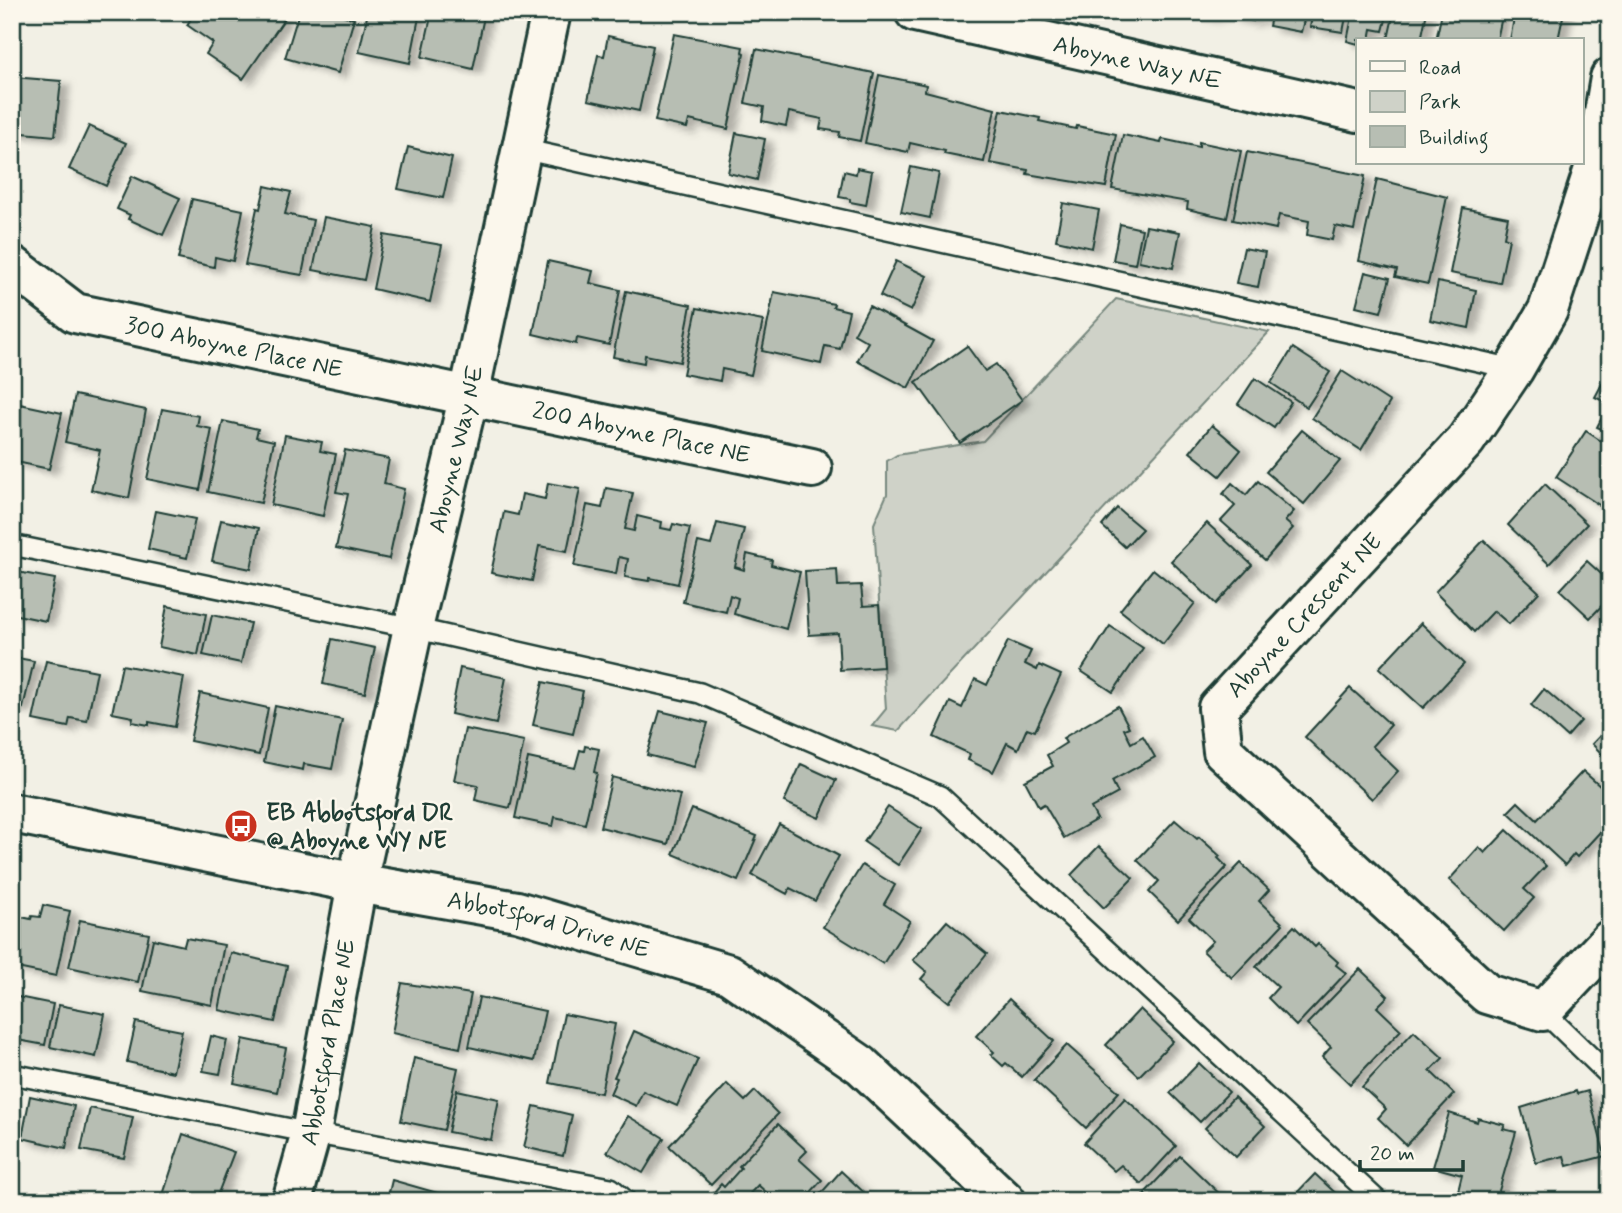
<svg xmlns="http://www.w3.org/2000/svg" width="1622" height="1213" viewBox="0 0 1622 1213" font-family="Mynerve,sans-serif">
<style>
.park{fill:#cfd2c8;stroke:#77887e;stroke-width:2}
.building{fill:#b7beb3;stroke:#1f3d34;stroke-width:2;filter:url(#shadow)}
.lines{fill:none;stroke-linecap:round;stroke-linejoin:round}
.lane-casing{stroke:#1f3d34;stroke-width:24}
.street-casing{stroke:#1f3d34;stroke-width:44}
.lane{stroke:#fbf7ec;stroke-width:19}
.street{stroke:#fbf7ec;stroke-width:38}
.labels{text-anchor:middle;stroke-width:5;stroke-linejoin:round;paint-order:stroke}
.street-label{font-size:24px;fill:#1f3d34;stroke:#fbf7ec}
.poi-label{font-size:24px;font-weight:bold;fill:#1f3d34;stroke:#fbf7ec;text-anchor:start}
</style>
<defs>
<filter id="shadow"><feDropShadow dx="8" dy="4.5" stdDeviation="3.5" flood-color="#0004"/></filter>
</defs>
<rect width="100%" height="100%" fill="#f2f0e5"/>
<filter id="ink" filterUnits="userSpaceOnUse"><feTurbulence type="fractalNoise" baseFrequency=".0143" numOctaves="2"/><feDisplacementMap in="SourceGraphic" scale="14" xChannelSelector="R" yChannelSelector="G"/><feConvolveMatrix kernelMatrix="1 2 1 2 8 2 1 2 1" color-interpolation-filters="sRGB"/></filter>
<g filter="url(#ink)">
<polygon class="park" points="1116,299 1269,332 898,731 872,726 886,709 874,524 887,494 887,461 897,455 983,441"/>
<g class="building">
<polygon points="195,12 277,12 285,18 243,79 206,54 213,43 187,25"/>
<polygon points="299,12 334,12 354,19 338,73 285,58"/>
<polygon points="368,12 420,12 410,63 359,52"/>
<polygon points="432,12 485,12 473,69 422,57"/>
<polygon points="1191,12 1225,12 1224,15 1214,13 1212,17"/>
<polygon points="1231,12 1265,12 1264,19 1253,17 1253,21 1231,16"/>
<polygon points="1272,12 1306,12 1301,32 1269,26"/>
<polygon points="1313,12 1347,12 1343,32 1310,27"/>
<polygon points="1353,12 1388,12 1383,31 1372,29 1370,40 1358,40 1358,44 1347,41"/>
<polygon points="1394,12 1427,12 1421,40 1388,39"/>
<polygon points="1442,12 1503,12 1497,40 1436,40"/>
<polygon points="1515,12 1564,12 1558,40 1510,40"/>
<polygon points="674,34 743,47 742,52 744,53 728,129 689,120 687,128 655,121"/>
<polygon points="608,36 653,46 639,111 588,100 598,55 604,56"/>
<polygon points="756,49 874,73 860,141 839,137 840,132 820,129 822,119 789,112 786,126 762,121 764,107 745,103"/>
<polygon points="879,75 922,84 926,85 925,91 995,109 984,162 944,154 945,151 910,143 908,152 865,143"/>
<polygon points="12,77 61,81 55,136 12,132"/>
<polygon points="1001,110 1040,118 1039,121 1076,129 1077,126 1116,134 1106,187 1027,174 1028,170 990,163"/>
<polygon points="89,126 126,143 106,186 69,169"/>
<polygon points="736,133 765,139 757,180 728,173"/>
<polygon points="1123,135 1161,143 1162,139 1199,147 1199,142 1241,151 1227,218 1187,209 1188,202 1112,189"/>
<polygon points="408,147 452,158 443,198 398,189"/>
<polygon points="1247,152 1365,176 1354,230 1335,226 1332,240 1307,235 1309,221 1279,215 1276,229 1233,220"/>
<polygon points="911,167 939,173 930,218 901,212"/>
<polygon points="857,168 872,171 866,205 850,202 850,199 839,197 844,171 856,174"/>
<polygon points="132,176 180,198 163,235 128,219 130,215 117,209"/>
<polygon points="1377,179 1447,197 1428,284 1395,277 1397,270 1359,261"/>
<polygon points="265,186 291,192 285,214 313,220 302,275 245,265 257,208 260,209"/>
<polygon points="192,199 243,210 233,261 215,257 214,267 178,259"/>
<polygon points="1063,203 1099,210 1092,248 1056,240"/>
<polygon points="1463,208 1508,217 1504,237 1509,239 1500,283 1450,273"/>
<polygon points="324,217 375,227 364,280 313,270"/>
<polygon points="1120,224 1142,229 1135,264 1113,260"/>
<polygon points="1146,226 1180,232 1173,268 1139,261"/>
<polygon points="384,235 442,245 430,302 373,289"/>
<polygon points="1244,248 1265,252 1258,287 1236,283"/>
<polygon points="548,261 593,271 590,283 620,290 609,345 577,338 576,344 533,334"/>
<polygon points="896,261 927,276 911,311 880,296"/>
<polygon points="1365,272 1390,278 1381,312 1356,306"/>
<polygon points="1438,282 1476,290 1469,328 1430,320"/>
<polygon points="626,291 691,305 680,362 645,355 644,363 613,357"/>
<polygon points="774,292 834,304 833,307 849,311 840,349 825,346 821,364 762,351"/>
<polygon points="869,306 933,341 908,388 857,361 868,342 854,334"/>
<polygon points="697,308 763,321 751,375 722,369 720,381 683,374"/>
<polygon points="967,346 985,371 996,364 1022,400 960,443 916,382"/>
<polygon points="1293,348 1330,372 1307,407 1271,383"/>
<polygon points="1610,369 1610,433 1597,427 1609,404 1595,397"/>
<polygon points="1342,371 1390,402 1361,450 1312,418"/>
<polygon points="1255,378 1291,402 1274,428 1238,404"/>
<polygon points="75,395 146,410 129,498 91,490 100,450 65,442"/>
<polygon points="20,404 62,413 49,469 12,461 12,409 18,411"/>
<polygon points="162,409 199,416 197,426 212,429 200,490 147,479"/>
<polygon points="223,421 258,429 256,437 274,441 261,503 208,492"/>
<polygon points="1212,425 1241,450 1220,476 1190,452"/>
<polygon points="1302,430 1340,461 1304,504 1266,472"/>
<polygon points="1586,431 1610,447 1610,506 1607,510 1556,477"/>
<polygon points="285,435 322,442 320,451 336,454 323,516 271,505"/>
<polygon points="345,450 389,459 384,484 404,489 389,559 336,548 348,494 336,492"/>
<polygon points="1258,481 1294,511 1285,521 1293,528 1265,560 1221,521 1235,506 1223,494 1232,483 1246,495"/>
<polygon points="548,483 580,489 567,551 539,546 532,581 491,573 504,512 518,515 522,494 545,499"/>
<polygon points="1545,484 1587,524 1549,564 1508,525"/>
<polygon points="606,488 633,493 625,529 634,531 637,516 662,522 661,528 671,530 673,524 690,528 678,584 650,578 649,581 625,577 628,559 619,557 616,574 574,566 587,505 602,508"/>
<polygon points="1117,508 1142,529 1125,547 1102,526"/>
<polygon points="156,511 195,519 187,558 148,549"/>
<polygon points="221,520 259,528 251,569 212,561"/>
<polygon points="717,523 744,529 735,567 744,570 747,554 772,560 771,565 800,572 786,629 734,614 738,598 730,595 726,612 683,602 698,542 711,545"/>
<polygon points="1207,523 1252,565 1216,604 1171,561"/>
<polygon points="1484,540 1539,592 1509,624 1494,611 1474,632 1435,592"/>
<polygon points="1587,561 1610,582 1610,597 1590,618 1560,590"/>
<polygon points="837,569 838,586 861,585 863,606 879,605 883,667 840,670 838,633 809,635 805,571"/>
<polygon points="1153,569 1195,603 1163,644 1120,610"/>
<polygon points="12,571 55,579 46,621 12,614"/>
<polygon points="167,606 206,614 198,655 159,647"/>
<polygon points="212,615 250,623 241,663 203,655"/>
<polygon points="1421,623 1464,664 1423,708 1379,668"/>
<polygon points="1110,626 1143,648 1113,692 1081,671"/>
<polygon points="332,639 375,648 365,693 323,684"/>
<polygon points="1008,641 1031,651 1025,664 1037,670 1039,665 1061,675 1035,731 1027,728 1018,749 1007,743 993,772 968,760 970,754 934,737 950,702 962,708 975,679 987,685"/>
<polygon points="12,657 34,661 23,708 12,706"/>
<polygon points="46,661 97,671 87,721 70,718 68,727 33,720"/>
<polygon points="122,665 184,677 175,727 149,722 149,725 132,722 133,717 112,713"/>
<polygon points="460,668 506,678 496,724 451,714"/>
<polygon points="543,682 583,691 573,734 533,725"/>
<polygon points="1350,688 1391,725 1372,746 1398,771 1372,799 1305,737"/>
<polygon points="1544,689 1581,721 1567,737 1531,705"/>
<polygon points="200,693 268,708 259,755 190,741"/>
<polygon points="275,706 342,720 332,769 304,764 303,770 264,762"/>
<polygon points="1118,706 1129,727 1124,729 1131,743 1143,736 1155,757 1112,781 1118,793 1091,808 1097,819 1064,838 1044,804 1039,807 1025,781 1053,766 1047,755 1066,743 1063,738"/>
<polygon points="660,711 708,723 694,767 647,755"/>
<polygon points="1610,725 1610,762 1592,744"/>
<polygon points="465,729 524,741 510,808 475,800 478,785 454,780"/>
<polygon points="585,746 599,749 594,772 597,773 585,824 555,817 553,826 515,818 528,758 575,768 580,750 584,751"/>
<polygon points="801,764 836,780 819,818 784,802"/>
<polygon points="1583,771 1610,795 1610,839 1601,831 1577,857 1574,854 1565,865 1508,812 1518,802 1537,820"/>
<polygon points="612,777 680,795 668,844 600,827"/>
<polygon points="888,807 922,829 898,865 864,842"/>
<polygon points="692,809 757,836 738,881 673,854"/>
<polygon points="1175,820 1197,839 1199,837 1220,856 1218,858 1227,867 1178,920 1149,892 1159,881 1137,860"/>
<polygon points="779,824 839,856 815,901 790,888 787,894 752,875"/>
<polygon points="1507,830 1546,866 1524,889 1534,898 1504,931 1449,880 1479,847 1485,853"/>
<polygon points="1099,846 1133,878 1104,908 1071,875"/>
<polygon points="1241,863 1269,890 1259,901 1283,924 1232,978 1203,951 1213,941 1189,918"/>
<polygon points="862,865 895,885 884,904 910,921 883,964 823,927"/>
<polygon points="43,905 70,911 56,976 12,967 12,915 31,919 32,916 40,917"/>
<polygon points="80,920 149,934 138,982 69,967"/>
<polygon points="947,921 987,954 949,1002 921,979 927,972 913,960"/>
<polygon points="1294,926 1315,947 1318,944 1338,962 1336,965 1346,973 1296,1026 1268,998 1278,987 1256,967"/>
<polygon points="186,938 224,945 212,1005 142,991 153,939 184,946"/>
<polygon points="231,953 287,966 275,1022 219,1010"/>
<polygon points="1360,969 1388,996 1377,1007 1401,1030 1350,1084 1322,1057 1331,1047 1307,1024"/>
<polygon points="402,983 471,994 460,1048 392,1033"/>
<polygon points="18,997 53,1004 45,1045 12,1039 12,998 17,999"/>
<polygon points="479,997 545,1011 534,1061 469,1047"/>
<polygon points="1009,999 1054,1041 1022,1077 1006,1063 1003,1066 991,1055 994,1052 976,1036"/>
<polygon points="59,1005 105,1014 96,1057 50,1047"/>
<polygon points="1140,1009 1173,1041 1139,1076 1106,1045"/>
<polygon points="564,1014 615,1024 601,1093 550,1083"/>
<polygon points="136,1022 182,1031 173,1072 127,1062"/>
<polygon points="634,1031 698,1059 677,1106 643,1091 636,1106 610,1094 617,1078 614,1077"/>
<polygon points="1414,1031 1443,1058 1430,1071 1454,1094 1406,1145 1378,1118 1386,1109 1362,1087"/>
<polygon points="211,1036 227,1040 220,1074 203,1071"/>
<polygon points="243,1039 286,1048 277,1092 234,1083"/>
<polygon points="1067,1045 1119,1092 1086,1128 1034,1080"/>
<polygon points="414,1058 458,1068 444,1130 401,1121"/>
<polygon points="1199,1063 1229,1092 1200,1122 1170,1093"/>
<polygon points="727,1084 745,1101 755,1091 778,1114 711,1185 669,1146"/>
<polygon points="457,1090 499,1099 491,1140 448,1132"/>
<polygon points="1576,1091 1577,1094 1588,1091 1605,1156 1567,1166 1564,1156 1536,1163 1521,1108"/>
<polygon points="30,1096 74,1106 66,1148 22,1138"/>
<polygon points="1234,1097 1265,1126 1236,1157 1205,1128"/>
<polygon points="1125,1098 1176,1146 1141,1184 1121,1165 1114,1171 1084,1143"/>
<polygon points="534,1106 572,1115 563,1156 524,1147"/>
<polygon points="90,1108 133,1117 124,1158 81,1150"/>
<polygon points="1449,1113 1477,1122 1478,1118 1505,1125 1503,1129 1516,1132 1496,1201 1458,1191 1462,1175 1433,1167"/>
<polygon points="628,1116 664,1138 643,1173 607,1152"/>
<polygon points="778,1124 807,1151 799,1159 822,1180 803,1201 776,1201 758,1185 743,1201 706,1201 721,1184 724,1187 741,1168 739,1166"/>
<polygon points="183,1134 234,1152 215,1201 169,1201 162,1198"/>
<polygon points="1180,1156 1227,1201 1152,1201 1144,1194"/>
<polygon points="841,1171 870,1198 873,1201 814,1201"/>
<polygon points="1315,1174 1344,1201 1289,1201"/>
<polygon points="392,1180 441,1194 440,1201 387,1201"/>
</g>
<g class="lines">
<defs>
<g id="lane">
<polyline points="522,149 1514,369"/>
<polyline points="12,545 413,628 700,693 940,796 1378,1201"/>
<polyline points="1543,1011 1610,1076"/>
<polyline points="12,1074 311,1133 611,1188 626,1201"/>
</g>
<g id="street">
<path id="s1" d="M915 12 1358 112"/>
<polyline points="1610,78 1595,166 1548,310 1514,369 1466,440 1218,708 1223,751 1487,994 1543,1011 1610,940"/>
<path id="s2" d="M12 265 75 313 812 468"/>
<path id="s3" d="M12 813 357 883 517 911 729 974 861 1065 1006 1201"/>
<path id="s4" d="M292 1201 311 1133 357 883 413 628 469 395 551 12"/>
</g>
</defs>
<use href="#lane" class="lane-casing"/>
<use href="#street" class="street-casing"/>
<use href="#lane" class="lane"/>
<use href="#street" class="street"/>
</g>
</g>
<defs>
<symbol id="bus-disc" viewBox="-11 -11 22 22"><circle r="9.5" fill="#c8321e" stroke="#fbf7ec"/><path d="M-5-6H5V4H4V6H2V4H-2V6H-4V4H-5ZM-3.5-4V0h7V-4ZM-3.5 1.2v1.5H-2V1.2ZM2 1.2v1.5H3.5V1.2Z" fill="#fff"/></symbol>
</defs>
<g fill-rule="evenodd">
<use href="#bus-disc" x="222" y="807" width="38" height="38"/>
</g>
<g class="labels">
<g class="street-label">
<text dy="8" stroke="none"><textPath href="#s1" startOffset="228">Aboyne Way NE</textPath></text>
<text dy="8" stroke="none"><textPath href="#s2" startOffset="242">300 Aboyne Place NE</textPath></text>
<text dy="8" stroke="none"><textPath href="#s2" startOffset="658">200 Aboyne Place NE</textPath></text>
<text dy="8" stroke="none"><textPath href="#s4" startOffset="770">Aboyne Way NE</textPath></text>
<text transform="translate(1304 615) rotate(-47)" y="8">Aboyne Crescent NE</text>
<text dy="8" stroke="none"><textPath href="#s3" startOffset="548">Abbotsford Drive NE</textPath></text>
<text dy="8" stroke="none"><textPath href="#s4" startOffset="163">Abbotsford Place NE</textPath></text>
</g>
<g class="poi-label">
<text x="266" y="820">EB Abbotsford DR<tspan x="266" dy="28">@ Aboyne WY NE</tspan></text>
</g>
</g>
<rect width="1622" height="1213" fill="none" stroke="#fbf7ec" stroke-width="42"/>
<rect x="21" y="21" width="1580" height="1171" fill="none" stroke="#1f3d34" stroke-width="2.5" filter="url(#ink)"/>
<rect x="1356" y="38" width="228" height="126" fill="#fbf7ec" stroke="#a3ada2" stroke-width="2"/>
<rect x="1370" y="61" width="35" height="10" fill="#fbf7ec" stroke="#a3ada2" stroke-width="2"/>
<text x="1419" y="74" font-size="21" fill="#1f3d34">Road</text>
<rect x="1370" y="91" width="35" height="21" fill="#cfd2c8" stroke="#a3ada2" stroke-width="2"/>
<text x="1419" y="108" font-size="21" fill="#1f3d34">Park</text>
<rect x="1370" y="126" width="35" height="21" fill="#b7beb3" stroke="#a3ada2" stroke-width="2"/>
<text x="1419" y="144" font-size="21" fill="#1f3d34">Building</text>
<path d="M1360 1160v10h103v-10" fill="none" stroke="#1f3d34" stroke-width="3.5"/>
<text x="1370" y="1160" font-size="21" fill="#1f3d34" stroke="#fbf7ec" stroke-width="5" paint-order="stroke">20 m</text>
</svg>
